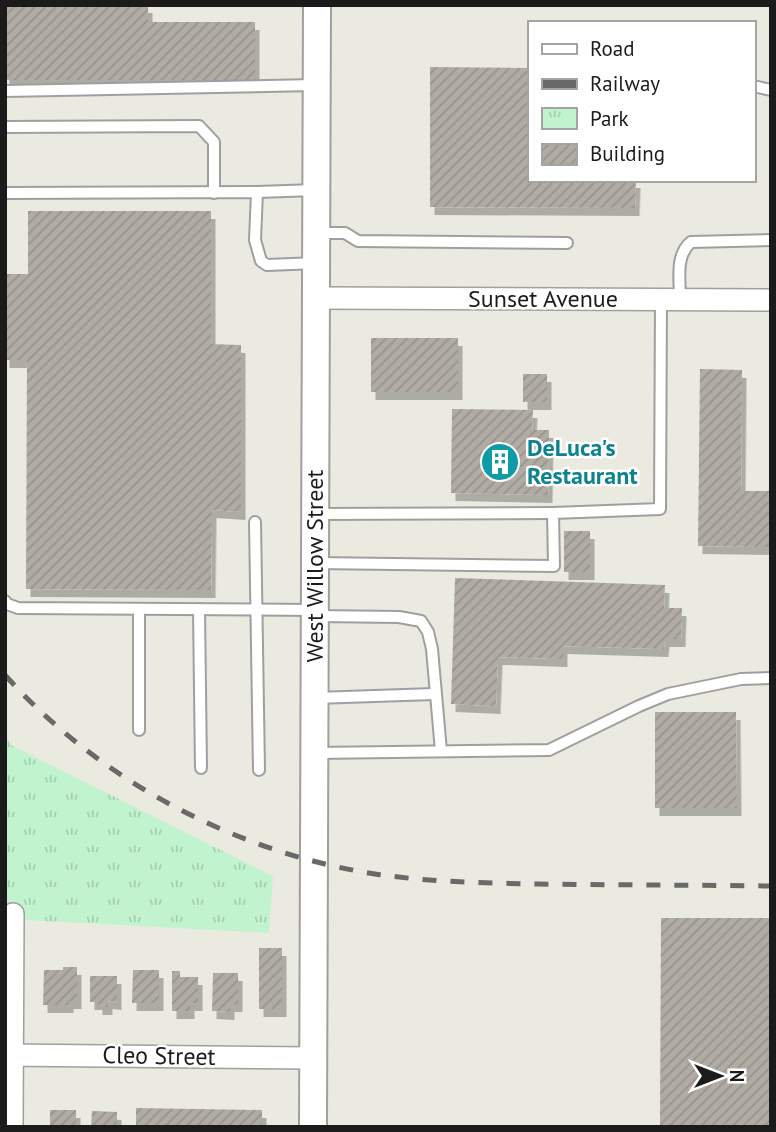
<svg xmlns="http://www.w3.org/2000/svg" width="776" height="1132" viewBox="0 0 776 1132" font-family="'PT Sans',sans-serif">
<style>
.park{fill:url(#park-tufts)}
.building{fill:url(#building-hatch);filter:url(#shadow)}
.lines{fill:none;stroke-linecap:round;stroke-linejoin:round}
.service-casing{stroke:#9f9f9f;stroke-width:14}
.minor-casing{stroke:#9f9f9f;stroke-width:24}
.tertiary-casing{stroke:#9f9f9f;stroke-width:30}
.service{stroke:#fff;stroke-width:10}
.minor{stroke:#fff;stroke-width:21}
.tertiary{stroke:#fff;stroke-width:26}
.rail{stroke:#696969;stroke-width:5;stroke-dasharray:14 14;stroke-linecap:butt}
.labels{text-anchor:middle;stroke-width:5;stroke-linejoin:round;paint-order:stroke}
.street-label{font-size:24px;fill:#1b1b1b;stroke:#fff}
.culture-label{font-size:24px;font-weight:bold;fill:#0d838f;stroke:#fff;text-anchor:start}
</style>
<defs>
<pattern id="park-tufts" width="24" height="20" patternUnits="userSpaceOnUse" patternTransform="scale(1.75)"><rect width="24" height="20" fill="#c1f3ce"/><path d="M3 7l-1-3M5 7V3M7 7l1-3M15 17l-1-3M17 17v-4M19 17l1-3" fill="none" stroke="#a5d0b0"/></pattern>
<pattern id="building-hatch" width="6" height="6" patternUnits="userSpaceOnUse" patternTransform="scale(1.75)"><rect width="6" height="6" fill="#b0aca4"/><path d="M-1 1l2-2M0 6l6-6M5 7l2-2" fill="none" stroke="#97938d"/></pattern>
<filter id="shadow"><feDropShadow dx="4.5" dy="8" stdDeviation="0" flood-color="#0004"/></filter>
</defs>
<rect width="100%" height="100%" fill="#ebeae1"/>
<polygon class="park" points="5,736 11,745 273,876 269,933 5,919"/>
<g class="building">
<polygon points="5,5 148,5 148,22 255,22 255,80 5,80"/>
<polygon points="430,67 529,68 529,180 636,180 635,208 430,207"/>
<polygon points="28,211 211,211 211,344 241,345 241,512 212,510 211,590 26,589 27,360 5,360 5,274 28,274"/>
<rect x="371" y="338" width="87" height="54"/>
<polygon points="700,369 742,370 741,491 771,491 771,547 698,546"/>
<rect x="523" y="374" width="24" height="28"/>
<polygon points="452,409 533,410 532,430 549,430 548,495 451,493"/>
<rect x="564" y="531" width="26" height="41"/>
<polygon points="455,578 665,585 664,608 682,608 681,639 665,639 664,649 563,646 563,659 498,657 496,706 451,704"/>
<polygon points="655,712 736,712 737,808 655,808"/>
<polygon points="661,918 771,918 771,1127 660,1127"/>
<rect x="259" y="948" width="23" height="61"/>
<polygon points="63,967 77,967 77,1001 69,1001 69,1005 43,1005 44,970 63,970"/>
<polygon points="133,970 159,970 159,1003 132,1003"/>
<polygon points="172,971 180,971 180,977 198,977 198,1003 190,1003 190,1011 172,1011"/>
<polygon points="213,973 238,973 238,1004 230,1004 230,1012 212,1011"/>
<polygon points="90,976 117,976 117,1002 108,1001 108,1007 98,1007 98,1002 90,1002"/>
<polygon points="136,1108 262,1110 262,1127 136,1127"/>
<rect x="50" y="1110" width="26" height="17"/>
<polygon points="92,1111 117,1112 117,1127 91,1127"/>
</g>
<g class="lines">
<defs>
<g id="service">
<polyline points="753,86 771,90"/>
<polyline points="5,91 316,85"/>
<polyline points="5,127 199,126 214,142 214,193"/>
<polyline points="257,192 316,190"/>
<polyline points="5,193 257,192 255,240 261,261 267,265 316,263"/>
<polyline points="316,233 345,233 358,241 567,243"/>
<path d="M680 299C680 280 675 255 691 242L771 240"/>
<polyline points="315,514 553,513"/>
<polyline points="255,522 259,770"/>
<polyline points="315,563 554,566 553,513 660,509 661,299"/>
<polyline points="5,601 7,604 18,608 315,610"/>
<polyline points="139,609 139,730"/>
<polyline points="199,609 201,768"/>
<polyline points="316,616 399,617 421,621 428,632 432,649 441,751"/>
<polyline points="315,698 434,694"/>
<polyline points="315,753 549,750 639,706 668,694 741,679 771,678"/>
</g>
<g id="minor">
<polyline points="316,298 771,300"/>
<polyline points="5,1055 313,1058"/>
<polyline points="12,1127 13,914"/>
</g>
<polyline id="tertiary" points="313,1127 317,5"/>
</defs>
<use href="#service" class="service-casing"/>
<use href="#minor" class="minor-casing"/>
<use href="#tertiary" class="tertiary-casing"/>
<use href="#service" class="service"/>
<use href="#minor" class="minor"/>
<use href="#tertiary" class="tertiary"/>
<path class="rail" d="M5 675C100 781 235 852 375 874 429 882 484 883 538 884 616 885 693 885 771 886"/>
</g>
<defs>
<symbol id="building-disc" viewBox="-11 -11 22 22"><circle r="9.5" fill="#0f9aa8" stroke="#fff"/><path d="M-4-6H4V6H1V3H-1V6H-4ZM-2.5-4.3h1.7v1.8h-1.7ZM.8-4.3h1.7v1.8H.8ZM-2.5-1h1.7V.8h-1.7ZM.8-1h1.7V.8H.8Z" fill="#fff"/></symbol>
</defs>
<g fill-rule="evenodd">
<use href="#building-disc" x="478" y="440" width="44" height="44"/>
</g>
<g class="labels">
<g class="street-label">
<text x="543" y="307">Sunset Avenue</text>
<text transform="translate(315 566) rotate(-90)" y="8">West Willow Street</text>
<text transform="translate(159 1056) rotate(1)" y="8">Cleo Street</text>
</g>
<g class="culture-label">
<text x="527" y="456">DeLuca's<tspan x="527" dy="28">Restaurant</tspan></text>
</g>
</g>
<rect width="776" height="1132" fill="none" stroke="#1b1b1b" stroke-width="14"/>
<rect x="528" y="21" width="228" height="161" fill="#ffffff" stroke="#a4a4a4" stroke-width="2"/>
<rect x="542" y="44" width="35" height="10" fill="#ffffff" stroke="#a4a4a4" stroke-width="2"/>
<text x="590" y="56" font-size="21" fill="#1b1b1b">Road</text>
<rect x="542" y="79" width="35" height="10" fill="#696969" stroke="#a4a4a4" stroke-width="2"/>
<text x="590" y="91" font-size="21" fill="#1b1b1b">Railway</text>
<rect x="542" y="108" width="35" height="21" fill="url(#park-tufts)" stroke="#a4a4a4" stroke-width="2"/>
<text x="590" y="126" font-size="21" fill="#1b1b1b">Park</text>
<rect x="542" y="144" width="35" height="21" fill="url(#building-hatch)" stroke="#a4a4a4" stroke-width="2"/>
<text x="590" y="161" font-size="21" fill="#1b1b1b">Building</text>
<g transform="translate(720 1076) rotate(90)" stroke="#ffffff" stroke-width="5" paint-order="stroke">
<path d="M0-5L12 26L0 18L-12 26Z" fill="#1b1b1b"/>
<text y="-10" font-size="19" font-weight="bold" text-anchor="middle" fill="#1b1b1b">N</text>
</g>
</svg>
